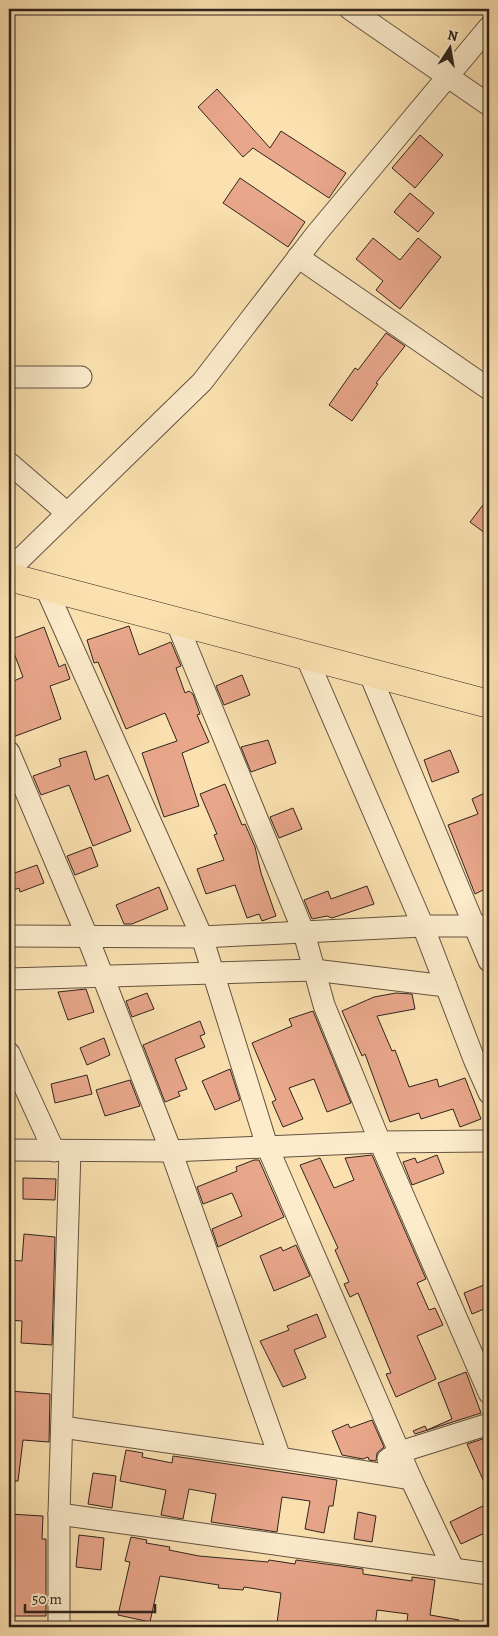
<svg xmlns="http://www.w3.org/2000/svg" width="498" height="1636" viewBox="0 0 498 1636" font-family="Alegreya,serif">
<style>
.building{fill:#e8a68a;stroke:#30241e}
.lines{fill:none;stroke-linecap:round;stroke-linejoin:round}
.minor-casing{stroke:#635342;stroke-width:23}
.major-casing{stroke:#30241e;stroke-width:29}
.minor{stroke:#fceccc;stroke-width:21}
.major{stroke:#fbe1b0;stroke-width:28}
</style>
<rect width="100%" height="100%" fill="#fbe1b0"/>
<filter id="stains"><feTurbulence type="fractalNoise" baseFrequency=".004" numOctaves="4"/><feColorMatrix values="0 0 0 0 .2 0 0 0 0 .09 0 0 0 0 .02 0 0 0 .5 -.17"/></filter>
<radialGradient id="worn" r=".72"><stop offset=".6" stop-color="#630" stop-opacity="0"/><stop offset="1" stop-color="#630" stop-opacity=".3"/></radialGradient>
<g class="building">
<polygon points="217,89 270,148 281,131 346,173 329,198 253,148 243,157 198,107"/>
<polygon points="420,135 443,155 415,188 392,168"/>
<polygon points="240,178 305,222 288,247 223,203"/>
<polygon points="410,193 434,213 418,232 394,212"/>
<polygon points="373,238 400,260 418,238 441,257 400,309 376,290 383,281 356,259"/>
<polygon points="386,333 405,346 376,383 378,384 352,421 329,405 355,368 358,370"/>
<polygon points="489,497 489,536 470,522"/>
<polygon points="129,626 139,655 171,642 181,666 176,668 185,693 189,691 193,694 200,714 197,715 209,742 182,753 199,806 164,817 142,753 177,741 165,713 126,729 98,662 94,663 87,640"/>
<polygon points="44,627 59,667 65,664 70,679 50,686 61,719 13,737 9,725 9,683 23,677 14,653 9,655 9,640"/>
<polygon points="242,675 250,695 224,705 216,686"/>
<polygon points="268,740 276,763 251,772 241,747"/>
<polygon points="450,750 459,772 432,782 424,760"/>
<polygon points="86,751 95,780 108,775 131,831 93,846 69,785 41,795 33,776 61,766 59,759"/>
<polygon points="225,784 242,825 245,824 255,847 261,873 276,916 262,921 259,914 247,918 235,885 206,894 197,869 224,860 214,835 217,834 200,794"/>
<polygon points="489,791 489,887 475,894 448,825 478,814 472,799"/>
<polygon points="293,808 302,829 279,838 270,817"/>
<polygon points="91,847 98,866 75,875 67,856"/>
<polygon points="37,865 44,883 20,892 19,888 9,892 9,875"/>
<polygon points="367,886 374,904 332,918 327,916 312,919 304,900 328,891 331,899"/>
<polygon points="159,887 168,909 132,924 124,924 116,905"/>
<polygon points="86,989 94,1012 68,1020 58,992"/>
<polygon points="147,993 154,1009 132,1017 126,1001"/>
<polygon points="396,993 412,994 415,1009 377,1016 392,1051 395,1050 409,1087 437,1079 439,1087 465,1078 481,1119 460,1127 453,1109 421,1119 419,1113 390,1122 365,1054 362,1056 342,1011 374,997"/>
<polygon points="313,1011 351,1103 327,1112 314,1079 289,1088 303,1119 283,1127 272,1102 276,1100 252,1043 292,1026 289,1019"/>
<polygon points="200,1021 205,1034 200,1036 205,1047 175,1059 187,1089 178,1092 180,1096 165,1102 143,1045"/>
<polygon points="104,1038 110,1055 87,1065 80,1048"/>
<polygon points="230,1069 240,1100 215,1110 202,1081"/>
<polygon points="87,1075 92,1094 55,1103 51,1084"/>
<polygon points="130,1080 140,1106 105,1116 96,1090"/>
<polygon points="372,1155 426,1279 417,1283 429,1310 435,1308 443,1325 417,1336 436,1379 396,1397 386,1374 391,1373 358,1293 350,1297 344,1284 349,1282 335,1250 338,1248 300,1165 320,1158 334,1188 354,1180 345,1158"/>
<polygon points="437,1155 444,1173 412,1185 403,1162 415,1158 417,1163"/>
<polygon points="254,1160 259,1160 284,1217 218,1247 212,1229 242,1216 232,1193 203,1204 197,1187 237,1171 236,1167"/>
<polygon points="23,1178 56,1179 55,1200 23,1199"/>
<polygon points="24,1234 55,1237 52,1345 21,1343 22,1321 9,1320 9,1260 22,1261"/>
<polygon points="296,1245 310,1276 274,1291 260,1256 281,1247 283,1251"/>
<polygon points="489,1283 489,1307 472,1314 464,1293"/>
<polygon points="317,1314 326,1337 294,1350 306,1378 283,1387 260,1341 289,1330 287,1326"/>
<polygon points="466,1372 481,1413 415,1434 413,1431 425,1426 427,1430 452,1419 438,1383"/>
<polygon points="9,1391 50,1394 49,1442 23,1440 18,1481 9,1481"/>
<polygon points="372,1420 384,1447 377,1453 376,1461 369,1460 368,1457 363,1459 342,1455 332,1431 348,1424 350,1428"/>
<polygon points="489,1437 489,1493 467,1444"/>
<polygon points="126,1450 143,1453 142,1457 172,1463 173,1456 337,1480 333,1506 329,1506 324,1533 305,1529 310,1501 282,1497 277,1532 211,1522 216,1494 189,1489 183,1519 161,1515 166,1490 120,1481"/>
<polygon points="93,1473 116,1476 112,1508 88,1504"/>
<polygon points="489,1503 489,1531 461,1544 450,1522"/>
<polygon points="358,1512 376,1516 372,1542 354,1539"/>
<polygon points="9,1514 43,1516 42,1539 46,1539 46,1616 9,1616"/>
<polygon points="79,1535 104,1538 101,1570 76,1567"/>
<polygon points="131,1537 147,1540 146,1543 170,1547 169,1550 199,1556 268,1562 269,1560 295,1564 296,1560 363,1569 363,1574 412,1581 412,1577 435,1580 430,1615 459,1620 458,1627 406,1627 408,1614 377,1610 375,1627 287,1627 287,1625 277,1623 281,1593 244,1587 243,1590 218,1588 219,1585 160,1576 150,1622 118,1615 130,1562 125,1561"/>
</g>
<g class="lines">
<defs>
<g id="minor">
<polyline points="350,9 489,105"/>
<polyline points="298,257 489,389"/>
<polyline points="9,377 81,377"/>
<polyline points="9,463 67,513"/>
<polyline points="9,570 202,382 317,233 489,27"/>
<polyline points="45,586 202,937 267,1146 411,1479 453,1568"/>
<polyline points="176,621 304,933 324,1005 380,1142 489,1393"/>
<polyline points="306,656 423,926 474,1059 489,1093"/>
<polyline points="369,672 489,961"/>
<polyline points="9,752 87,936 171,1151 280,1458 411,1479"/>
<polyline points="9,936 202,937 423,926 489,926"/>
<polyline points="9,979 314,970 446,986"/>
<polyline points="9,1053 54,1151"/>
<polyline points="9,1150 171,1151 380,1142 489,1141"/>
<polyline points="62,1427 280,1458"/>
<polyline points="388,1459 400,1452 489,1424"/>
<polyline points="59,1514 489,1574"/>
<polyline points="59,1627 59,1514 70,1151"/>
</g>
<polyline id="major" points="9,577 489,704"/>
</defs>
<use href="#minor" class="minor-casing"/>
<use href="#major" class="major-casing"/>
<use href="#minor" class="minor"/>
<use href="#major" class="major"/>
</g>
<rect width="498" height="1636" fill="none" stroke="#fbe1b0" stroke-width="30"/>
<rect x="10" y="10" width="478" height="1616" fill="none" stroke="#30241e" stroke-width="2.5"/>
<rect x="15" y="15" width="468" height="1606" fill="none" stroke="#30241e"/>
<g transform="translate(450 48) rotate(12)" stroke="#fceccc" stroke-width="4" paint-order="stroke">
<path d="M0-4L9 19L0 12L-9 19Z" fill="#30241e"/>
<text y="-8" font-size="14" font-weight="bold" text-anchor="middle" fill="#30241e">N</text>
</g>
<path d="M25 1604v8h130v-8" fill="none" stroke="#30241e" stroke-width="2.5"/>
<text x="32" y="1604" font-size="15" fill="#30241e" stroke="#fceccc" stroke-width="4" paint-order="stroke">50 m</text>
<rect width="100%" height="100%" filter="url(#stains)"/>
<rect width="100%" height="100%" fill="url(#worn)"/>
</svg>
